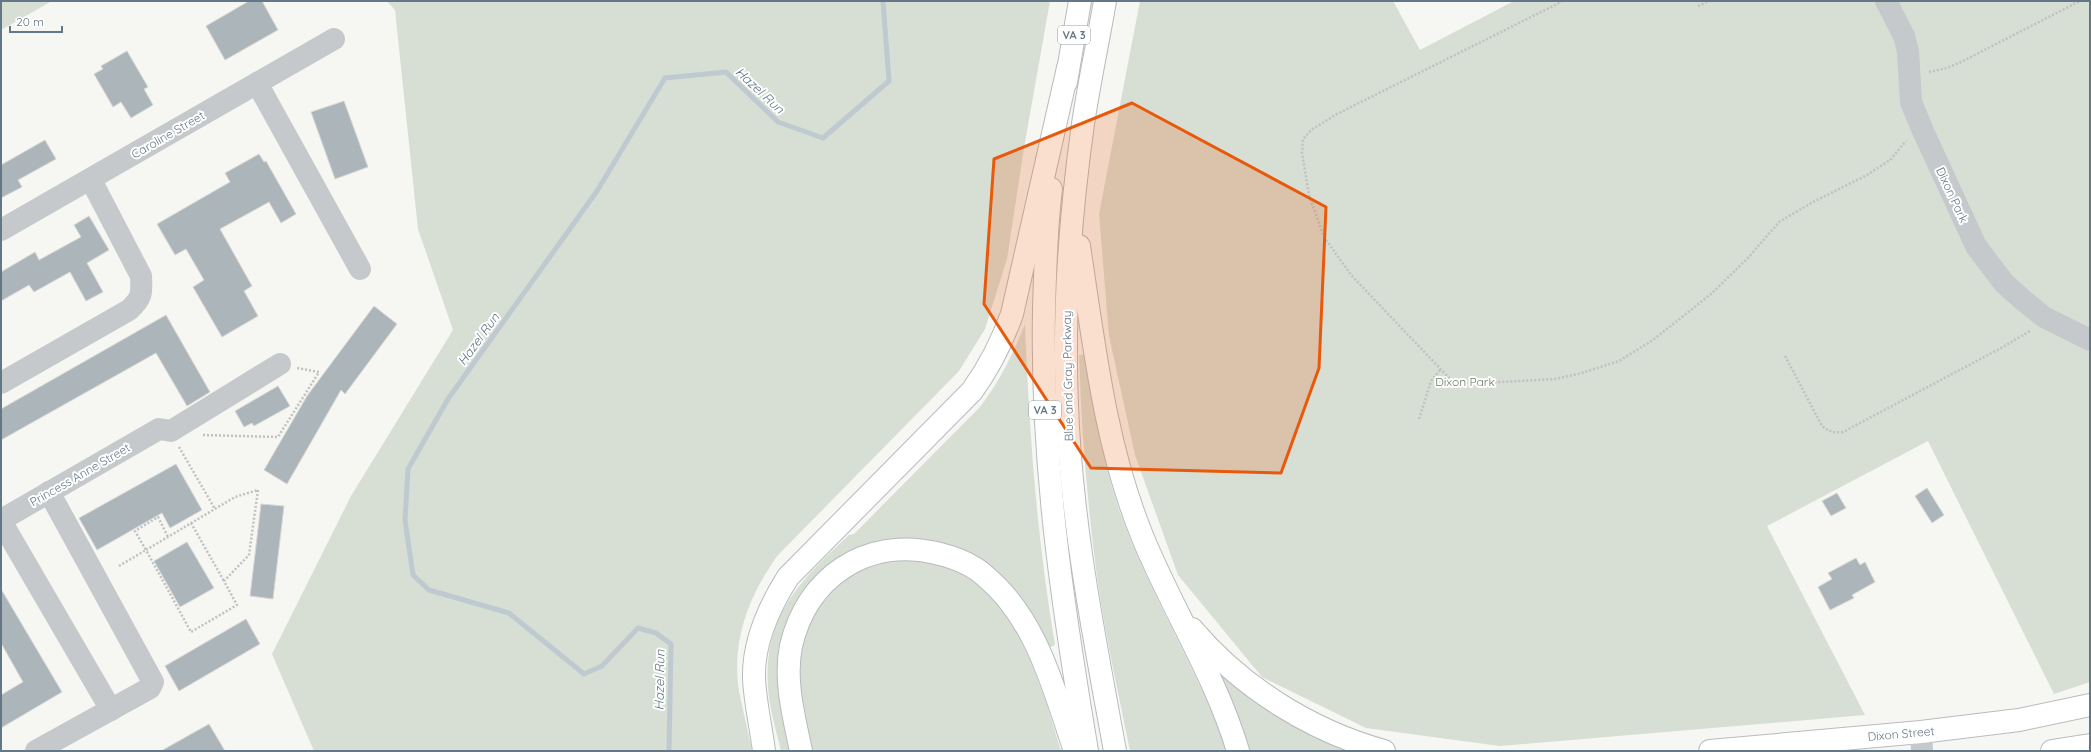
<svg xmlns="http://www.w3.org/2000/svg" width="2091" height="752" viewBox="0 0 2091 752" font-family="Quicksand,sans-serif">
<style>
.green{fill:#d7ded3}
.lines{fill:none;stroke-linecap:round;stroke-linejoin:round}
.stream{stroke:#becacf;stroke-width:5}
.building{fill:#acb5ba;stroke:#d8d8d5}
.major-casing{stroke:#b8bcc0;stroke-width:24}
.highway-casing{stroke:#b7bbbe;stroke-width:24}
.path{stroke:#bfc1c3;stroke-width:2.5;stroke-dasharray:2 2;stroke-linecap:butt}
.minor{stroke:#c5c9cc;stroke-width:22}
.major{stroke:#fff;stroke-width:22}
.highway{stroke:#fff;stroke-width:22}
.marked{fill:#e8590c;fill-opacity:0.2;stroke:#e8590c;stroke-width:3;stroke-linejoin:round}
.labels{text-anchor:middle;stroke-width:4;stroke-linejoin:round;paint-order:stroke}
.shield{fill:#fff;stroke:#92a0aa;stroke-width:1}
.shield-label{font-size:11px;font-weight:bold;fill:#637786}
.street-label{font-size:12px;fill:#637786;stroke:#fff}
.park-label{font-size:12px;fill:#687c62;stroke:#fff}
.water-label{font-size:13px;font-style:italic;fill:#5f7983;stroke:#fff}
</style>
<rect width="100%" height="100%" fill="#f6f6f2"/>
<g class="green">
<polygon points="1,1 52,1 1,30"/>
<path d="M387 1H1050L1025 142 1007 259 985 329 959 371 778 555C749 595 731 641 739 691 743 711 748 731 752 751H314L272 654 351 496 453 330 418 229 395 10Z"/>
<polygon points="1140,1 1393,1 1420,50 1514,1 2090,1 2090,682 2054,694 1928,441 1767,526 1865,715 1500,746 1366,728 1262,677 1178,575 1135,455 1109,336 1099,214"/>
<path d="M1025 324C1029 432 1037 539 1055 645L1046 649 991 571 869 547 780 650C775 685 783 717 791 751H781C776 730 769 707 768 686 763 615 802 579 849 535L854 534 980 407C1000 381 1013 354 1025 324Z"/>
<path d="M1086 354C1096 414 1104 475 1127 531 1157 606 1199 675 1228 751H1130C1118 691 1104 630 1096 569 1087 498 1081 426 1079 355Z"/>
<path d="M880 557 954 564 992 595 1014 626 1031 662 1046 702 1061 751H812C807 727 798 701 798 676 799 618 832 584 880 557Z"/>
<polygon points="1204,655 1300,728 1350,751 1245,751"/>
</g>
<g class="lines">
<polyline class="stream" points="669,751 671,644 656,633 638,628 602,666 584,674 509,613 429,590 413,575 405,520 408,469 448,399 597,191 665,78 726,72 778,122 823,138 889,81 883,1"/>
</g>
<g class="building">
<polygon points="249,1 262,1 278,30 225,60 206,26"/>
<polygon points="127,51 148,87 144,89 153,105 131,118 121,102 113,107 94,74 103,69 101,66"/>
<polygon points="344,101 368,167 335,179 311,112"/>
<polygon points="45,140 56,159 18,180 22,187 1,198 1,165"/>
<polygon points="259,154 264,162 266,161 296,214 281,223 269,202 220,229 252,286 244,291 258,316 222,337 193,287 204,280 186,249 175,255 157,224 230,182 225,173"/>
<polygon points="89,216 109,250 87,263 103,292 86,301 70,272 34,292 29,285 1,301 1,272 35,252 39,260 81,237 74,225"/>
<polygon points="374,306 397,324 345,394 341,390 287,484 264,470 307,396"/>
<polygon points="166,315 210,392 187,406 156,353 1,440 1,409"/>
<polygon points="278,386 290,406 254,426 252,423 244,427 235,411"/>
<polygon points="176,464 202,510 170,528 162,513 97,550 79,518"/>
<polygon points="1927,488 1944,515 1932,523 1915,496"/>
<polygon points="1837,493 1846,508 1831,516 1822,501"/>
<polygon points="261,504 284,506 273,599 250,596"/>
<polygon points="187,542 214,588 180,607 154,561"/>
<polygon points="1856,558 1860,565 1865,562 1875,582 1852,595 1854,598 1830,610 1818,587 1832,579 1828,573"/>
<polygon points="1,589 62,692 1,728 1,695 23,682 1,643"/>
<polygon points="246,619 260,644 179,691 165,666"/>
<polygon points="209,724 225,751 161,751"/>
</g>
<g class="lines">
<defs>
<g id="major">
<polyline points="1710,751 1921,732 2019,720 2090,705"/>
<polyline points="2052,751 2090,745"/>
</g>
<g id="highway">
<path d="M1105 1C1098 42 1089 83 1083 124 1070 217 1063 312 1067 405 1071 522 1094 636 1115 751"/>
<polyline points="1066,82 1080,1"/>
<path d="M1051 189C1046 229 1045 270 1044 310 1041 461 1062 602 1087 751"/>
<path d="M1079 246C1094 344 1105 446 1143 538 1172 609 1216 677 1238 751"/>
<path d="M1192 629C1241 687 1311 731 1384 751"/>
<path d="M764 751C761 727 755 702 754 678 753 642 769 607 788 577L972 391C990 366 1002 342 1012 314L1068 68"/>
<path d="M801 751C794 717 784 681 791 646 807 577 866 537 936 553 953 557 972 564 985 576 1037 619 1054 690 1075 751"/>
</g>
</defs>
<use href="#major" class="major-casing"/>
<use href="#highway" class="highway-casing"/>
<g class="path">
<polyline points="1563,1 1337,114 1311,130 1303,139 1302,153 1309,195 1324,237 1351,275 1452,381 1465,383 1502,382 1555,379 1582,373 1619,361 1653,340 1711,294 1747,259 1779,222 1813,202 1867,175 1890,160 1906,141"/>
<polyline points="1698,6 1709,1"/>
<polyline points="1929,72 1947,68 1961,62 2080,1"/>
<path d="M1785 356 1822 426C1830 432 1834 433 1843 432L2003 347 2030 331"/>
<polyline points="1419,419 1431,381 1440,370"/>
<polyline points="203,435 278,437 319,372 297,368"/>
<polyline points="179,447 215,509"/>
<polygon points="258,490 249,555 224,581 237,605 191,632 146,550 235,497"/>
<polyline points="191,523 224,581"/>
<polyline points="119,566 146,550 135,531 158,517 168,537"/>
</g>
<g class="minor">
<polyline points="1886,1 1904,36 1908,51 1911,102 1923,131 1976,246 2004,283 2024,301 2044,317 2090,340"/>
<polyline points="257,83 360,269"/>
<polyline points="1,230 334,39"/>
<path d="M1 383 129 310C142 298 142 294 141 276L91 180"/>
<polyline points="1,520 159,429 171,431 280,364"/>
<polyline points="1,521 111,710"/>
<polyline points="1921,732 1922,751"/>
<polyline points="36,751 150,688 153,682 49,492"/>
</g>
<use href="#major" class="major"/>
<use href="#highway" class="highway"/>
</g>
<path class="marked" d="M1132 103 1326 207 1319 368 1281 473 1091 468 984 304 994 159Z"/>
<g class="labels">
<g class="shield">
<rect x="1058" y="26" width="32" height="18" rx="3"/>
<rect x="1029" y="401" width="32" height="18" rx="3"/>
</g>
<g class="shield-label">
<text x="1074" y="39">VA 3</text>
<text x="1045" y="414">VA 3</text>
</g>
<g class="street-label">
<text transform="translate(168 135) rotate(-30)" y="4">Caroline Street</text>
<text transform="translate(1952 195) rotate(65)" y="4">Dixon Park</text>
<text transform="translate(1068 376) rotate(-91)" y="4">Blue and Gray Parkway</text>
<text transform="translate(80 475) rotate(-30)" y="4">Princess Anne Street</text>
<text transform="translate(1901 734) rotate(-5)" y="4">Dixon Street</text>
</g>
<g class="park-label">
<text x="1465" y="386">Dixon Park</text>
</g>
<g class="water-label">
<text transform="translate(760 90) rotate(43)" y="5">Hazel Run</text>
<text transform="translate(478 339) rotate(-54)" y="5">Hazel Run</text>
<text transform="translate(659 680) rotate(-89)" y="5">Hazel Run</text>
</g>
</g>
<rect width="2091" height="752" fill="none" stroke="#637786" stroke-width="4"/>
<path d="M10 26v6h52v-6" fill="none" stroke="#637786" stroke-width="2"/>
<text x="16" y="26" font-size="12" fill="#637786" stroke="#ffffff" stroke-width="3" paint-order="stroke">20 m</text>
</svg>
